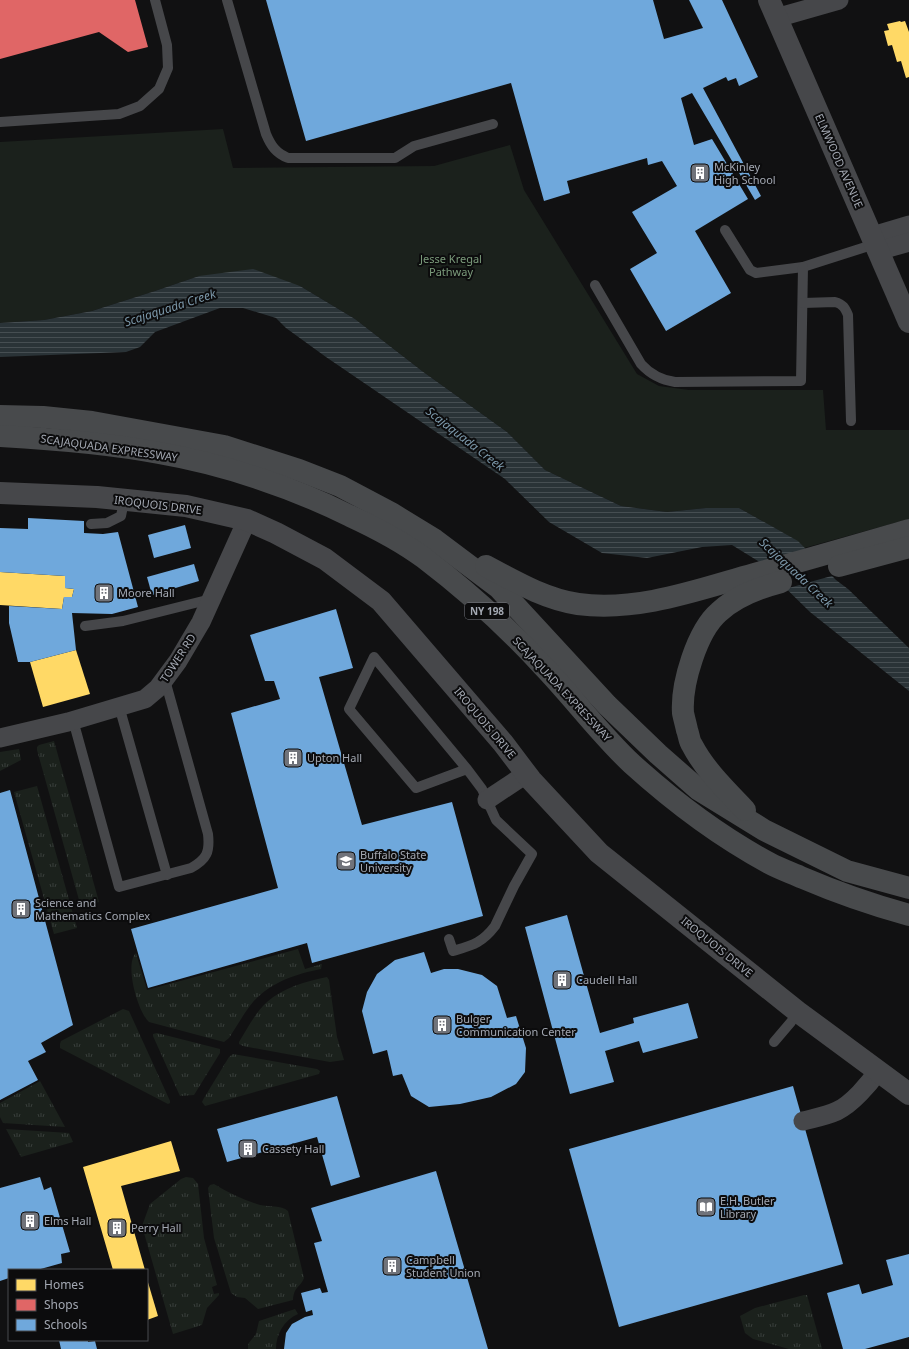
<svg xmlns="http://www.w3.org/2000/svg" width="909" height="1349" viewBox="0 0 909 1349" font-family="'Noto Sans',sans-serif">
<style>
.grass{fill:url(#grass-tufts)}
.park{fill:#1b211c}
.water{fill:url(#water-rules)}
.pier{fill:#111112}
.homes{fill:#ffd966}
.shops{fill:#e06666}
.schools{fill:#6fa8dc}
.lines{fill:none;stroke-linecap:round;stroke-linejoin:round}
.service{stroke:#46474a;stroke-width:10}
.minor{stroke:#46474a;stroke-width:19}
.tertiary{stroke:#46474a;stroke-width:22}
.trunk{stroke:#484a4c;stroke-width:22}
.labels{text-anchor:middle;stroke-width:4;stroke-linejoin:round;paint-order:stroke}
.shield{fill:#0c0c0d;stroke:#767980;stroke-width:1}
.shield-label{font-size:10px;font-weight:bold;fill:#a3a8b2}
.street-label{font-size:11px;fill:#a3a8b2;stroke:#0c0c0d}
.poi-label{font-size:11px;fill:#a3a8b2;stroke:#0c0c0d;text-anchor:start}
.park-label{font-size:11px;fill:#7b9b7b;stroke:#0c0c0d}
.water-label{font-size:12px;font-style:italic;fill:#7c98aa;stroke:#0c0c0d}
</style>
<defs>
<pattern id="grass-tufts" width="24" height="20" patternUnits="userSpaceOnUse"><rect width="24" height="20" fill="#1b211c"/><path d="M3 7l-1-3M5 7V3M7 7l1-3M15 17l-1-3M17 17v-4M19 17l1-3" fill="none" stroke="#393e3b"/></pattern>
<pattern id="water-rules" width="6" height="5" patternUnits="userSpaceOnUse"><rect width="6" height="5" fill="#2a3337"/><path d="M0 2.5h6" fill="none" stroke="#464e52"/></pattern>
</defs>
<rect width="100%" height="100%" fill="#111112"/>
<g class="grass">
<polygon points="54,741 99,902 81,907 37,750 37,747 39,745"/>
<polygon points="19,749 21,760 0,771 0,752"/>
<polygon points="37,786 77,928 54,934 14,792"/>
<path d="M298 949 305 969 322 964 321 969C296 974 271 982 253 1002 244 1013 237 1026 229 1038L224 1042 149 1022C138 1012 124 964 136 953L147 990Z"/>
<path d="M327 977 329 980 337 1037 344 1060 330 1062 243 1046 239 1044V1042C247 1029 255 1013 267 1002 283 988 306 981 327 977Z"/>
<polygon points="123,1009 129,1011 170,1101 170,1103 168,1104 60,1048 60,1044 61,1041"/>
<polygon points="157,1033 220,1049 220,1053 194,1095 180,1096 153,1036 153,1034"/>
<polygon points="233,1054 317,1069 320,1071 319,1074 205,1106 202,1102 204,1098 229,1057"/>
<polygon points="40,1081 65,1127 3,1123 0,1117 0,1103"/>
<polygon points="6,1129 69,1133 73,1142 21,1157"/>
<polygon points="186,1177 193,1178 198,1184 204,1238 217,1285 212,1287 214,1294 219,1293 219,1295 207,1308 202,1325 173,1334 142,1226 150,1204 181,1179"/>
<path d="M214 1184C228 1193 244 1200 260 1205 269 1207 281 1205 288 1211L304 1278C300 1288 294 1286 293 1300L258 1309 245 1298 237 1297 231 1293 214 1238 208 1188 210 1185Z"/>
<polygon points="804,1295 807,1295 822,1349 789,1349 753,1339 745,1333 740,1316 755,1308"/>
<path d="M295 1309 298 1314C284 1320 276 1334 276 1349H248V1344L256 1334 259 1321Z"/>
</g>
<polygon class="park" points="223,129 233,168 434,166 510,145 524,190 637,374 659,386 689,390 823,390 826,430 909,430 909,519 804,548 794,539 739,508 706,508 667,512 621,506 545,470 507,432 422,371 355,319 300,286 199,276 155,291 92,311 44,320 0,323 0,142"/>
<polygon class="water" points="253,269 300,286 355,319 422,371 507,432 545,470 621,506 667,512 706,508 739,508 798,541 836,580 848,589 909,648 909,691 810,612 758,561 732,545 702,547 647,558 602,553 549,522 505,479 326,357 286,328 276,318 243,308 220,308 155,332 140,347 126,352 0,357 0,323 44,320 92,311 155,291 199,276"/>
<polygon class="pier" points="808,550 835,575 785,589 758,564"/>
<g class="homes">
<polygon points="900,21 901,22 905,21 909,32 909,77 906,78 901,61 897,62 892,45 888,46 884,31 889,30 887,24"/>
<polygon points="0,572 65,576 65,588 74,589 72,597 64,597 62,609 0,605"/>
<polygon points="76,650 90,694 43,707 30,662"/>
<polygon points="171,1141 180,1171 121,1186 145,1270 113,1270 83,1167"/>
<polygon points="147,1279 158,1316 147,1320"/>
</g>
<polygon class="shops" points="0,0 135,0 148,47 128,52 99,32 0,59"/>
<g class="schools">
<polygon points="266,0 653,0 664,39 703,28 689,0 722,0 758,77 739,86 736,78 728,81 726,77 703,88 761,196 755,200 692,93 681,98 694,145 712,139 748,199 695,231 731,293 666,331 630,269 657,253 632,212 677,186 662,161 648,165 647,158 567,181 570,193 544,201 511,83 306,141"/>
<polygon points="28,518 84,521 84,533 103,534 118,532 138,607 112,614 72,613 76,650 30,662 18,662 9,623 9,606 62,609 64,597 72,597 74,589 65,588 65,576 0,572 0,528 28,529"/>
<polygon points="185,525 191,548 154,558 148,535"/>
<polygon points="194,564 199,581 152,595 147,577"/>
<polygon points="336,609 353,668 319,677 362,825 452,802 483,916 312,963 307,943 148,988 131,929 278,888 231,713 280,699 274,681 265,681 250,635"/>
<polygon points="10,790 73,1025 41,1043 46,1052 28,1061 38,1080 0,1100 0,793"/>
<polygon points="567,915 600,1033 634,1023 633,1018 688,1003 698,1038 643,1053 639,1041 605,1051 614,1082 570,1094 525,927"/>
<polygon points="424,952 431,973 444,969 458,969 482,975 497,986 507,1018 516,1016 526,1048 525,1072 516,1084 491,1097 460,1104 429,1107 411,1096 402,1074 393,1076 387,1050 373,1054 362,1011 367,992 377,974 395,960"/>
<polygon points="793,1086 843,1264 619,1327 569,1149"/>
<polygon points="337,1096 360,1177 331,1186 317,1137 227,1162 217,1129"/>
<polygon points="436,1171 488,1349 284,1349 286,1333 292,1324 305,1317 313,1315 312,1310 306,1312 301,1293 320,1288 322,1293 328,1292 314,1243 322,1241 311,1208"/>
<polygon points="40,1177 44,1190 51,1187 70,1252 61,1254 62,1263 37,1270 9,1270 9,1278 0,1281 0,1188"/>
<polygon points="909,1254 909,1337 865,1349 843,1349 827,1293 859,1284 862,1294 893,1285 886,1260"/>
<polygon points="59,1340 88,1340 88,1342 95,1341 97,1349 61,1349"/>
</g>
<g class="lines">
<g class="service">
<path d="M227 0 266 134C271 146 276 153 288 158H395L414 146 493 124"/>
<polyline points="0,122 119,114 140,106 159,89 168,68 167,45 155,0"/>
<polyline points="725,230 750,270 756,273 803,267 875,244"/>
<path d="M595 285 641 364C650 374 661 380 675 382L801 381 803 267"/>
<path d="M803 303 835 302C843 304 845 308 848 315L851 421"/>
<polyline points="91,524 107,523 121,516 124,501"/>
<polyline points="85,626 123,621 211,599"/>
<polyline points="119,706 167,875"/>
<path d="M73 720 119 887 191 868C207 859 210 852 208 834L165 680"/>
<path d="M449 939 453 951C473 945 482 943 495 926L514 886 532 854 496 820 482 789 467 769 374 657 349 709 416 788 467 769"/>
<polyline points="774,1042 791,1022 798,1012"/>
</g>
<g class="minor">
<polyline points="776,18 839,0"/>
<polyline points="872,236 909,225"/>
<polyline points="878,251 909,242"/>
<polyline points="0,738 68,722 145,699 158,688 178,661 201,622 247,520"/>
<polyline points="487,800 526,774"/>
<path d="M803 1121C814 1118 826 1116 837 1111 852 1104 869 1084 878 1071"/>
</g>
<g class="tertiary">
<polyline points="769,0 909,322"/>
<polyline points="0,493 97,497 186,506 247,520 276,533 325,559 381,601 503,743 531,780 599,853 798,1012 909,1094"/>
</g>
<g class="trunk">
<polyline points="0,416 43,417 92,422 224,446 299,470 340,486 391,513 435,540 499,588 607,705 658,754 699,790 764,830 847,871 909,888"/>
<path d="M0 436C53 439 107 443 159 453 223 464 292 487 350 516 376 528 401 541 424 558 466 590 506 626 542 665 573 697 599 733 632 764 674 802 719 836 769 863 780 869 792 873 803 878 838 893 873 905 909 915"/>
<path d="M486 566C516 582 545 599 578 604 638 612 697 590 754 574 806 560 857 545 909 530"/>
<polyline points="839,566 909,547"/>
<path d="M745 810C726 790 705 770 692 745 689 741 689 735 687 730 686 725 684 718 683 713 681 684 697 631 719 612 736 596 758 588 781 582"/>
</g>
</g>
<defs>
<symbol id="building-square" viewBox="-11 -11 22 22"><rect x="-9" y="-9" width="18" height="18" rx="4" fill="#70737a" stroke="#0c0c0d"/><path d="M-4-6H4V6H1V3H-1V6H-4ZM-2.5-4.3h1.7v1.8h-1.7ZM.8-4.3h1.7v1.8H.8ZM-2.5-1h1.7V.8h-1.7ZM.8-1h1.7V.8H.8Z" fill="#fff"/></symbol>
<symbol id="university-square" viewBox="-11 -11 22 22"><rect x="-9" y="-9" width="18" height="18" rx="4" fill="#70737a" stroke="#0c0c0d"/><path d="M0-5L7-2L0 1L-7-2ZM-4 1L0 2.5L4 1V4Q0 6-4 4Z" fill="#fff"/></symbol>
<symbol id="library-square" viewBox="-11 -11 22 22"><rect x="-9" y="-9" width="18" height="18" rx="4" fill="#70737a" stroke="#0c0c0d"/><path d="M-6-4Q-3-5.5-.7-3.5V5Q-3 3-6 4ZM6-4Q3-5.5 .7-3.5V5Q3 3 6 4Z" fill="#fff"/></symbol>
</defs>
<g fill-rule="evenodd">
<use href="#building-square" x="689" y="162" width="22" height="22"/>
<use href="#building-square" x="93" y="582" width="22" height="22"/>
<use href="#building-square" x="282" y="747" width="22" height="22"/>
<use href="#university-square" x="335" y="850" width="22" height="22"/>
<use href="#building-square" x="10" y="898" width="22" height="22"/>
<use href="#building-square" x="551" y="969" width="22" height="22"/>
<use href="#building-square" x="431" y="1014" width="22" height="22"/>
<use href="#building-square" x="237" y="1138" width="22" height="22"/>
<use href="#library-square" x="695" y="1196" width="22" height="22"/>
<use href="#building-square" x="19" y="1210" width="22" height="22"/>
<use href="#building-square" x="106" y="1217" width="22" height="22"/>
<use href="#building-square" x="381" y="1255" width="22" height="22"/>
</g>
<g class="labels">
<rect class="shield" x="465" y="603" width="44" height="16" rx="3"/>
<g class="shield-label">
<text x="487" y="615">NY 198</text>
</g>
<g class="street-label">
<text transform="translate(839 161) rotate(66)" y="4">ELMWOOD AVENUE</text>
<text transform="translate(109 448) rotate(8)" y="4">SCAJAQUADA EXPRESSWAY</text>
<text transform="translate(158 505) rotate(7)" y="4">IROQUOIS DRIVE</text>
<text transform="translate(178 658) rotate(-57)" y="4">TOWER RD</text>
<text transform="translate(562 689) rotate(47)" y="4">SCAJAQUADA EXPRESSWAY</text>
<text transform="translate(485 723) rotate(50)" y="4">IROQUOIS DRIVE</text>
<text transform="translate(717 947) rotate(39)" y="4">IROQUOIS DRIVE</text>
</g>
<g class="poi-label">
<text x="714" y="171">McKinley<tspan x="714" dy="13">High School</tspan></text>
<text x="118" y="597">Moore Hall</text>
<text x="307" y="762">Upton Hall</text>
<text x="360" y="859">Buffalo State<tspan x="360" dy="13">University</tspan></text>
<text x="35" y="907">Science and<tspan x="35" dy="13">Mathematics Complex</tspan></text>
<text x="576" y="984">Caudell Hall</text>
<text x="456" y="1023">Bulger<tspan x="456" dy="13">Communication Center</tspan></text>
<text x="262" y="1153">Cassety Hall</text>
<text x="720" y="1205">E.H. Butler<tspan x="720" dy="13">Library</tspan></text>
<text x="44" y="1225">Elms Hall</text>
<text x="131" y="1232">Perry Hall</text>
<text x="406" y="1264">Campbell<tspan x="406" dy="13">Student Union</tspan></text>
</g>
<g class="park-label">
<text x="451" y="263">Jesse Kregal<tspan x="451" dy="13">Pathway</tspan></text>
</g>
<g class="water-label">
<text transform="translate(170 308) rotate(-18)" y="4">Scajaquada Creek</text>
<text transform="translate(465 439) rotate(38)" y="4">Scajaquada Creek</text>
<text transform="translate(796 573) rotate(43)" y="4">Scajaquada Creek</text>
</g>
</g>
<rect x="8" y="1269" width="140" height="72" fill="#0c0c0d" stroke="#484a4f"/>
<rect x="16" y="1279" width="20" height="12" fill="#ffd966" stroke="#484a4f"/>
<text x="44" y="1289" font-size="12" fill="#a3a8b2">Homes</text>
<rect x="16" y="1299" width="20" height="12" fill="#e06666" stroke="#484a4f"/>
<text x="44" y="1309" font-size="12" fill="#a3a8b2">Shops</text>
<rect x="16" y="1319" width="20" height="12" fill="#6fa8dc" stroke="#484a4f"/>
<text x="44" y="1329" font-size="12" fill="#a3a8b2">Schools</text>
</svg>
